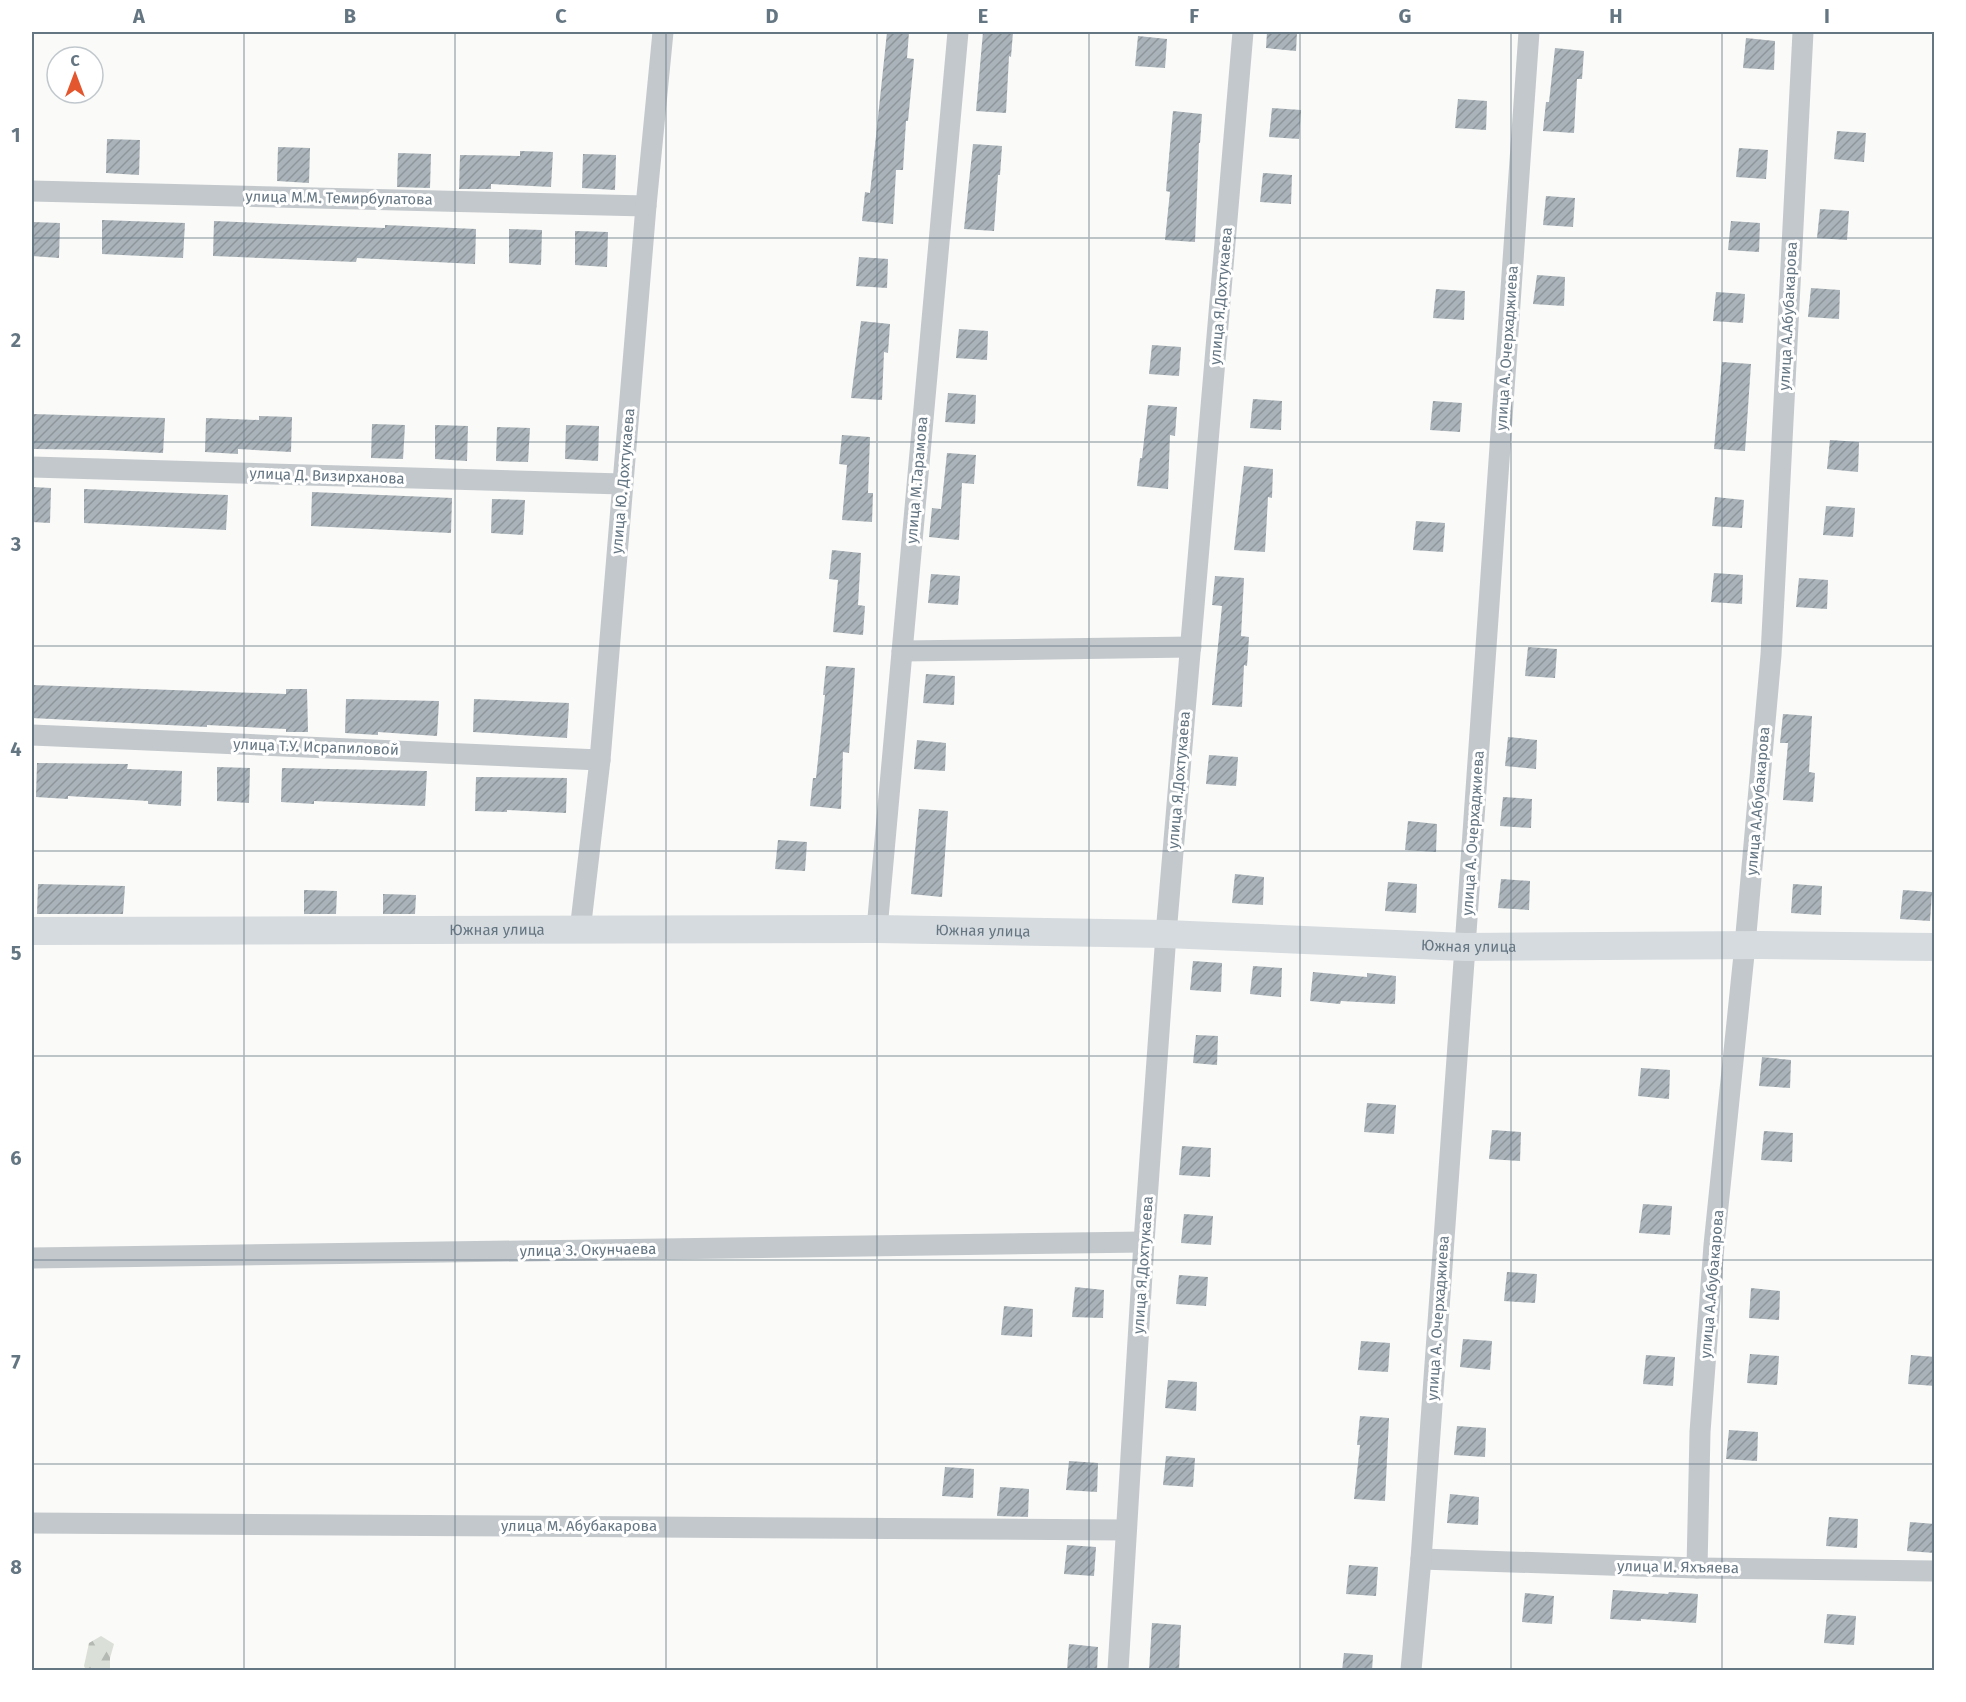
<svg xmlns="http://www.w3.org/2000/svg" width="1966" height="1702" viewBox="0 0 1966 1702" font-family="'Fira Sans',sans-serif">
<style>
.forest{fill:url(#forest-firs)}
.building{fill:url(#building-hatch)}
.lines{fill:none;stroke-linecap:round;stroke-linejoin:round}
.minor{stroke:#c3c8cc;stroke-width:21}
.secondary{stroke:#d6dbdf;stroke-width:28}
.grid{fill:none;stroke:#657683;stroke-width:1.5;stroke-opacity:0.55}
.labels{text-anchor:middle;stroke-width:6;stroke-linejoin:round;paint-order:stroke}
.street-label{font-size:15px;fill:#657683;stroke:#fff}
.neatline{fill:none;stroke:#657683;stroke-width:2}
.grid-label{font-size:20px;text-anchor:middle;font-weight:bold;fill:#657683}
</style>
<defs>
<pattern id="forest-firs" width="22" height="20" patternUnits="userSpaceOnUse" patternTransform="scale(1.5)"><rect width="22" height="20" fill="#dadfd7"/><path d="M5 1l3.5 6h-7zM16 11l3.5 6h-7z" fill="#b4b9b4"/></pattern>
<pattern id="building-hatch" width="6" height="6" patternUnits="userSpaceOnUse" patternTransform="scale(1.5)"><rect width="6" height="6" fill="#aab3b9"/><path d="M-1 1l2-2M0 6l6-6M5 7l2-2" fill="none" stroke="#8e969c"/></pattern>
</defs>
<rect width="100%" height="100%" fill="#fafaf8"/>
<polygon class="forest" points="101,1636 114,1644 110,1658 110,1670 86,1670 84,1666 89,1643"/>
<g class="building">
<polygon points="887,32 909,32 907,58 914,59 908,121 906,121 903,170 896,170 893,224 862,221 865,192 870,193"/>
<polygon points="983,32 1013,32 1011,57 1009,56 1006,113 976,111"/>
<polygon points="1267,32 1297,32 1296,51 1266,48"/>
<polygon points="1138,36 1167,39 1165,68 1135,66"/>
<polygon points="1746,38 1775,41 1774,70 1743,68"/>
<polygon points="1555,48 1584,51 1582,79 1577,79 1574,133 1543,131 1546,102 1549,102"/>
<polygon points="1458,99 1487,101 1486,130 1455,128"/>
<polygon points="1272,108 1301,110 1299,139 1269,137"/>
<polygon points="1173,111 1202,114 1200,143 1199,143 1195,242 1165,240 1170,192 1166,191"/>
<polygon points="1837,131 1866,133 1864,162 1834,159"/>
<polygon points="107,139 140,140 139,175 106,173"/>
<polygon points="973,144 1002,146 1000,175 998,175 994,231 964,229"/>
<polygon points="278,147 310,148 309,183 277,181"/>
<polygon points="1739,148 1768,150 1766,179 1736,177"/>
<polygon points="520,151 553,152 551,187 491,184 491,189 459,189 460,155 520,156"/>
<polygon points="398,153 431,154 430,188 397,187"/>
<polygon points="583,154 616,155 615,190 582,188"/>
<polygon points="1263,173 1292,175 1291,204 1260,202"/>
<polygon points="1546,196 1575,198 1573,227 1543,225"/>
<polygon points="1820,209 1849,211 1847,240 1817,238"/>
<polygon points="102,220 185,223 183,258 102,254"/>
<polygon points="214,221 385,228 385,225 476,229 475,264 357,258 356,262 213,256"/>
<polygon points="1731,221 1760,223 1759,252 1728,250"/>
<polygon points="32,222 60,223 59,258 32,256"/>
<polygon points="509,229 542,230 541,265 509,263"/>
<polygon points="575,231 608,232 607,267 575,265"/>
<polygon points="859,257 888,259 887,288 856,286"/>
<polygon points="1537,275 1565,277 1564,306 1533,304"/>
<polygon points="1811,288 1840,290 1839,319 1808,317"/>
<polygon points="1436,289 1465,291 1464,320 1433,318"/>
<polygon points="1716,292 1745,294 1743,323 1713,321"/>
<polygon points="861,321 890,324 888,353 884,352 882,400 851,398"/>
<polygon points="959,329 988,331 987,360 956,358"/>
<polygon points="1152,345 1181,347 1179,376 1149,374"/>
<polygon points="1722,362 1751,364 1745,451 1714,449"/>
<polygon points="948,393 976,395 975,424 945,422"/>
<polygon points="1253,399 1282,401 1281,430 1250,428"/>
<polygon points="1433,401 1462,403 1460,432 1430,430"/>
<polygon points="1148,405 1177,407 1175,436 1170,435 1168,489 1137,486 1140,458 1142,458"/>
<polygon points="32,414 165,418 163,453 107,450 32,449"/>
<polygon points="259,416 292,417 291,452 238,449 238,454 205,452 206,418 259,420"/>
<polygon points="372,424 405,425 403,459 371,458"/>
<polygon points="435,425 468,426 467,461 435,459"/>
<polygon points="566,425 599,426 598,461 565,459"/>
<polygon points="497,427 530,428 528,462 496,461"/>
<polygon points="842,435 870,437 868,493 873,493 872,522 842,520 847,465 839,464"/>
<polygon points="1830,440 1859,442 1858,472 1827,469"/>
<polygon points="947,453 976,455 974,484 962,483 959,540 929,537 932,508 941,509"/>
<polygon points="1244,466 1273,469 1272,498 1268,497 1265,552 1234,550"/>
<polygon points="32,487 51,488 50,523 32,522"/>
<polygon points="84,489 228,495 226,530 84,523"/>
<polygon points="312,492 452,498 451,533 311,526"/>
<polygon points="1715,497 1744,500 1742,528 1712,526"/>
<polygon points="492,499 525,500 523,535 491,533"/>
<polygon points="1826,506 1855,508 1853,537 1823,535"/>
<polygon points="1416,521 1445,523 1443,552 1413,550"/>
<polygon points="832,550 861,553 858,605 865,606 863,635 833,632 838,580 829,579"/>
<polygon points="1714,573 1743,575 1742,604 1711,602"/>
<polygon points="931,574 960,576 958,605 928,603"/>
<polygon points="1215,576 1244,578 1241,636 1249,637 1247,666 1244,665 1242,707 1212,705 1222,606 1212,605"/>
<polygon points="1799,578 1828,580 1827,609 1796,607"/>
<polygon points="1528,647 1557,649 1555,678 1525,676"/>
<polygon points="826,666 855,668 849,753 843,752 841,809 810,806 813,778 816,778 825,695 823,695"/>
<polygon points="926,674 955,676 954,705 923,703"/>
<polygon points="32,685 286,694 286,689 307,689 308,732 286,732 286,729 207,725 207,727 32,718"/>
<polygon points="346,699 439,701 437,736 378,732 378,735 345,733"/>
<polygon points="474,699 569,703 567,738 473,732"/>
<polygon points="1783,714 1812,716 1809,772 1815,773 1813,802 1783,800 1788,743 1780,743"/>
<polygon points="1508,737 1537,740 1536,769 1505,766"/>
<polygon points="917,740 946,743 945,771 914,769"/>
<polygon points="1209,755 1238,757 1236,786 1206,784"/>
<polygon points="37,763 128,764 127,769 182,771 181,806 148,804 148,801 68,796 68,799 36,797"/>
<polygon points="217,767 250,768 249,803 217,801"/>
<polygon points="282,768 427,771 425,806 314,801 314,804 281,802"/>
<polygon points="476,777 567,778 566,813 507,810 507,812 475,811"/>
<polygon points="1503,797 1532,799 1531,828 1500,826"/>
<polygon points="919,809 948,811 942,897 911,894"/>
<polygon points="1408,821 1437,824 1436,852 1405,850"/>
<polygon points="778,840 807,842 805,871 775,869"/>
<polygon points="1235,874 1264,877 1263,905 1232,903"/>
<polygon points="1501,879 1530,881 1529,910 1498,908"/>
<polygon points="1388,882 1417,884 1416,913 1385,911"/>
<polygon points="38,884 125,886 123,914 37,914"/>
<polygon points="1793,884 1822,886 1821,915 1791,913"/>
<polygon points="304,890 337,891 336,914 304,914"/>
<polygon points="1903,890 1932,892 1930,921 1900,919"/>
<polygon points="383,894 416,895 415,914 383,914"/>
<polygon points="1193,961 1222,963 1221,992 1190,990"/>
<polygon points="1253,966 1282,968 1281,997 1250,994"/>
<polygon points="1313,972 1367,977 1367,973 1396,976 1395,1004 1341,1001 1340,1004 1310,1001"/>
<polygon points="1196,1035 1218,1036 1217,1065 1193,1063"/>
<polygon points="1762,1057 1791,1060 1790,1088 1759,1086"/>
<polygon points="1641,1068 1670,1070 1669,1099 1638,1096"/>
<polygon points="1367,1103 1396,1105 1394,1134 1364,1132"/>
<polygon points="1492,1130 1521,1132 1520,1161 1489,1159"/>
<polygon points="1764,1131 1793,1133 1792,1162 1761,1160"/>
<polygon points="1182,1146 1211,1148 1210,1177 1179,1175"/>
<polygon points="1643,1204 1672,1206 1670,1235 1639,1233"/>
<polygon points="1184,1214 1213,1216 1211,1245 1181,1243"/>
<polygon points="1507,1272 1537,1274 1535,1303 1504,1301"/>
<polygon points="1179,1275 1208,1277 1206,1306 1176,1304"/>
<polygon points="1075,1287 1104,1290 1103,1318 1072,1317"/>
<polygon points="1751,1288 1780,1291 1779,1320 1749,1318"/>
<polygon points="1004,1306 1033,1309 1032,1337 1001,1335"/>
<polygon points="1463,1339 1492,1341 1490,1370 1460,1367"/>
<polygon points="1361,1341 1390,1343 1388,1372 1358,1370"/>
<polygon points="1750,1354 1779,1356 1777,1385 1747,1383"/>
<polygon points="1646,1355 1675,1357 1673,1386 1643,1384"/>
<polygon points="1911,1355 1935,1357 1935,1386 1908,1384"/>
<polygon points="1168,1380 1197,1382 1196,1411 1165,1408"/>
<polygon points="1360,1416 1389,1418 1385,1501 1354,1499 1360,1445 1357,1445"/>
<polygon points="1457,1426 1486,1428 1485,1457 1454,1455"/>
<polygon points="1729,1430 1758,1432 1757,1461 1726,1459"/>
<polygon points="1166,1456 1195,1458 1193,1487 1163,1485"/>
<polygon points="1069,1461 1098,1463 1097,1492 1066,1490"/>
<polygon points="945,1467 974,1469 973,1498 942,1496"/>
<polygon points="1000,1487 1029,1489 1028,1517 997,1516"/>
<polygon points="1450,1494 1479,1497 1478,1525 1447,1523"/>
<polygon points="1829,1517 1858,1519 1857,1548 1826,1546"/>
<polygon points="1910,1522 1935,1524 1935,1553 1907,1551"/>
<polygon points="1067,1545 1096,1547 1094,1576 1064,1574"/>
<polygon points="1349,1565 1378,1567 1376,1596 1346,1594"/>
<polygon points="1613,1590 1668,1594 1669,1592 1698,1594 1696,1623 1641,1619 1641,1621 1610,1619"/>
<polygon points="1525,1593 1554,1596 1552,1624 1522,1622"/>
<polygon points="1827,1614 1856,1616 1854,1645 1824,1643"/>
<polygon points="1152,1623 1181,1625 1179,1671 1149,1671"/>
<polygon points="1069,1644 1098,1647 1097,1671 1067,1671"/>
<polygon points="1344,1653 1373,1655 1372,1671 1342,1671"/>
</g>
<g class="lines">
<g class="minor">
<polyline points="32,191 646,206"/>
<polyline points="32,467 622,484"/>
<polyline points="902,651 1191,647"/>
<polyline points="32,735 600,760"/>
<polyline points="877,929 958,32"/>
<polyline points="580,931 600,760 646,206 663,32"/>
<polyline points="32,1258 1144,1242"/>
<polyline points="32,1523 1126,1530"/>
<polyline points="1421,1559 1697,1568 1934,1571"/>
<polyline points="1697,1568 1700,1432 1714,1245 1745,945 1771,655 1803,32"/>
<polyline points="1118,1670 1144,1242 1166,934 1243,32"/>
<polyline points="1411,1670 1421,1559 1465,947 1529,32"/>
</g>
<path class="secondary" id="s1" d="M32 931 877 929 1166 934 1465 947 1762 945 1934 947"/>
</g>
<path class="grid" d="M244 32V1670M455 32V1670M666 32V1670M877 32V1670M1089 32V1670M1300 32V1670M1511 32V1670M1722 32V1670M32 238H1934M32 442H1934M32 646H1934M32 851H1934M32 1056H1934M32 1260H1934M32 1464H1934"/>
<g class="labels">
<g class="street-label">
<text transform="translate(339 198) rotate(1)" y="5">улица М.М. Темирбулатова</text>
<text transform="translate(1221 296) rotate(-85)" y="5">улица Я.Дохтукаева</text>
<text transform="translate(1788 316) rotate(-87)" y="5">улица А.Абубакарова</text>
<text transform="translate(1507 348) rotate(-86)" y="5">улица А. Очерхаджиева</text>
<text transform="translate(327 476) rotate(2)" y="5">улица Д. Визирханова</text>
<text transform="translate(917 480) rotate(-85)" y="5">улица М.Тарамова</text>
<text transform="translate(623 481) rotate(-85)" y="5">улица Ю. Дохтукаева</text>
<text transform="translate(316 747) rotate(2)" y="5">улица Т.У. Исрапиловой</text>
<text transform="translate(1179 780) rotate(-85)" y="5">улица Я.Дохтукаева</text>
<text transform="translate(1758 801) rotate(-85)" y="5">улица А.Абубакарова</text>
<text transform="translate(1473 833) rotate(-86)" y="5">улица А. Очерхаджиева</text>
<text dy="5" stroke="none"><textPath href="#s1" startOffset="465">Южная улица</textPath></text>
<text dy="5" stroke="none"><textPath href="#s1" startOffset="951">Южная улица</textPath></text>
<text dy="5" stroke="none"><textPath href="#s1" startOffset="1437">Южная улица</textPath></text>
<text transform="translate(588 1250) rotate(-1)" y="5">улица З. Окунчаева</text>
<text transform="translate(1143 1265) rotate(-86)" y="5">улица Я.Дохтукаева</text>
<text transform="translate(1712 1284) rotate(-85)" y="5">улица А.Абубакарова</text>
<text transform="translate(1438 1318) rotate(-86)" y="5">улица А. Очерхаджиева</text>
<text x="579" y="1531">улица М. Абубакарова</text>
<text transform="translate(1678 1567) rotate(1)" y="5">улица И. Яхъяева</text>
</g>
</g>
<rect width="1966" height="1702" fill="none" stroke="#ffffff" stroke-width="66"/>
<g transform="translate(75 75)"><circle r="28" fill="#ffffff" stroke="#c1c8cd" stroke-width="1.5"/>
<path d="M0-4.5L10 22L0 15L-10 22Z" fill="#e4572e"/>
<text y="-9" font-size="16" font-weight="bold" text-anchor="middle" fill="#657683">С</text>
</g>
<rect x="33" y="33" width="1900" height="1636" class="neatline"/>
<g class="grid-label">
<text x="139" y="23">A</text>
<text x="350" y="23">B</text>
<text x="561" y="23">C</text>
<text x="772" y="23">D</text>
<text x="983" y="23">E</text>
<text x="1194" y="23">F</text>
<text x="1405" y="23">G</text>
<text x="1616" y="23">H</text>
<text x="1827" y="23">I</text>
<text x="16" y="142">1</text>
<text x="16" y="347">2</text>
<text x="16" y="551">3</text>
<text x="16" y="756">4</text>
<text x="16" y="960">5</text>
<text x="16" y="1165">6</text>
<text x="16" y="1369">7</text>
<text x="16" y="1574">8</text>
</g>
</svg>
